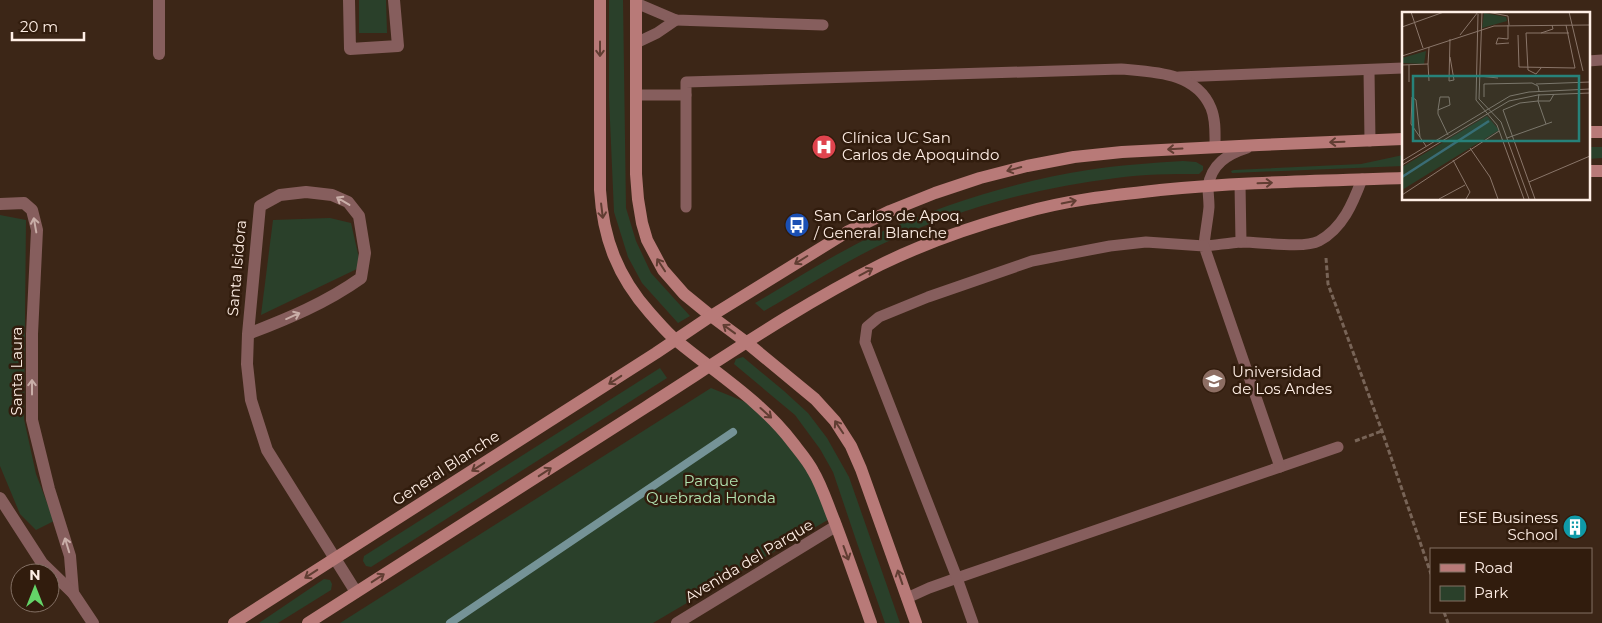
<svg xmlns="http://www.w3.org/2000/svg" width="1602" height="623" viewBox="0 0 1602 623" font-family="Montserrat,sans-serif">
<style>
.green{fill:#2a402a}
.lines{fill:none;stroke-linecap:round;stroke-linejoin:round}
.stream{stroke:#759397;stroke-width:8}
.path{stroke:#786457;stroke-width:3;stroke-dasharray:5 2.5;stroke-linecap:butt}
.lane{stroke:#865e5d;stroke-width:11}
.street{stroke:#865e5d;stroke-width:12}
.secondary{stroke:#b87a78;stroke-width:12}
.oneway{stroke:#603d32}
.oneway2{stroke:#c9aea8}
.labels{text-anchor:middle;stroke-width:5;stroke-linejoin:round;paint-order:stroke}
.poi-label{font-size:15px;fill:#ffefe6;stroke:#311c0d;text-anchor:start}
.street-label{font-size:15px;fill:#ffefe6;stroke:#311c0d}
.park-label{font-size:15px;fill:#b1e2b0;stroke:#311c0d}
.inset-river{fill:none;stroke:#3a6c75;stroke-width:2.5}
.inset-road{fill:none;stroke:#8a766a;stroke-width:1}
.view{fill:#27827a;fill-opacity:0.15;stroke:#27827a;stroke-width:2.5}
.inset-edge{fill:none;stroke:#ffefe6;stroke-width:2.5}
</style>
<rect width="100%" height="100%" fill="#3c2617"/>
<g class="green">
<polygon points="359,0 386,0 387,33 359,33"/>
<polygon points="609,0 623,0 626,208 636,241 651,273 690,316 678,323 642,283 628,257 614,212 609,98"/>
<polygon points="1588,147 1602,147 1602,158 1588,159"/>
<polygon points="1403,155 1403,166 1232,173 1231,171 1234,170 1361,164"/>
<path d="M1183 161 1196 162 1203 166V170L1199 174C1171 174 1143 174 1116 178 1033 188 951 211 876 247 838 266 801 290 764 311L755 303C796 279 837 252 881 232 947 203 1017 181 1088 170 1119 165 1151 163 1183 161Z"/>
<polygon points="0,215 26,220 24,419 36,474 54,521 36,530 20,514 0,466"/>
<polygon points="330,218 351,223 361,267 261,315 273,220"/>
<polygon points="743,357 784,391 808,413 827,438 849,477 900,623 885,623 857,543 833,472 820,449 795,415 734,364 736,359"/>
<polygon points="660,368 667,378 371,567 366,566 363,561 364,556"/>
<polygon points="711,388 760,408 813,471 831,518 653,623 340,623"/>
<polygon points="324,579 330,580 332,584 331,590 278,623 259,623"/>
</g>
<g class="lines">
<polyline class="stream" points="450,623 733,432"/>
<g class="path">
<polyline points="1326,258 1328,284 1382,431 1431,574"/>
<polyline points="1355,441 1382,431"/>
<polyline points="1444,612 1448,623"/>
</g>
<g class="lane">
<polyline points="636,3 676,20 823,25"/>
<polyline points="636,43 657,33 676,20"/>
<polyline points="1588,61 1602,60"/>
<polyline points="1369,70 1370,141"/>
<polyline points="1179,77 1403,68"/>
<polyline points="636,95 686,95"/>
<path d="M1247 148C1228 154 1211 164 1208 187 1208 193 1209 200 1209 207 1208 219 1205 233 1204 246 1216 245 1229 243 1242 242 1261 242 1304 249 1319 241 1343 228 1353 203 1362 179"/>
<polyline points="1240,184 1241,242"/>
<path d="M686 207V82L1121 69C1154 72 1196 72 1211 108 1216 120 1215 134 1215 147"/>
<polyline points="907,598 929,588 957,578 1338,447"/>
<polyline points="973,623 957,578 865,342 867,327 879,317 928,297 1032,261 1110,246 1146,242 1204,246 1280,467"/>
</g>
<g class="street">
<polyline points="159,0 159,54"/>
<polyline points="349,0 350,49 398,46 394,0"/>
<polyline points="0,204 24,203 32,210 37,230 32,334 32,420 49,489 70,556 73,593"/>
<path d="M248 334C287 319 326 303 361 278L365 253 359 216 348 202 332 195 306 192 280 195 260 206 248 334 247 364 251 400 267 450 356 592"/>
<polyline points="0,498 42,563 73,593 93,623"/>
<polyline points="677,623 836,526"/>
</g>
<g class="secondary">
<path d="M600 0V190C603 239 618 277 650 313 659 323 667 333 677 341 717 374 761 401 793 443 800 452 808 461 813 471 822 486 827 503 834 520 847 554 859 589 871 623"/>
<polyline points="636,0 636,174 638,199 642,223 647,240 663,270 684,294 711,316 746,342 815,399 835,421 851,446 861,469 916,623"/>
<polyline points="1588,132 1602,132"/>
<polyline points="1588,171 1602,171"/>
<polyline points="234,623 656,353 711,316 847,232 890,211 935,193 980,178 1027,166 1074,157 1122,152 1259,145 1403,139"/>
<path d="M308 623C420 551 533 479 646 407 723 358 798 306 880 265 925 243 974 226 1022 213 1067 200 1114 195 1160 190 1241 182 1322 181 1403 178"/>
</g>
</g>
<defs><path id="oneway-shaft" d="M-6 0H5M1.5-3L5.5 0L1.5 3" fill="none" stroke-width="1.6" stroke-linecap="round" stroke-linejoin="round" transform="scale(1.25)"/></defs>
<g class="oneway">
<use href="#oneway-shaft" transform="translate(600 49) rotate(90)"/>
<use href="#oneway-shaft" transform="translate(1337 142) rotate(178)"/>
<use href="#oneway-shaft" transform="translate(1175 149) rotate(177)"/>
<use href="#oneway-shaft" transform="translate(1014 169) rotate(165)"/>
<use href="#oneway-shaft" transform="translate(1265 183) rotate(-2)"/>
<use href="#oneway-shaft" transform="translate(1069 202) rotate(-11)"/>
<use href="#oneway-shaft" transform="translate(602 211) rotate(83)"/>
<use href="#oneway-shaft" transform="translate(801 260) rotate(148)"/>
<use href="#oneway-shaft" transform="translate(661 265) rotate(-123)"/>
<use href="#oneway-shaft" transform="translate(866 272) rotate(-28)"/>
<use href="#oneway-shaft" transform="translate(729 329) rotate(-144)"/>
<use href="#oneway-shaft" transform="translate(615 380) rotate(147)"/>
<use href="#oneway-shaft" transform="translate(766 413) rotate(42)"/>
<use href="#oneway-shaft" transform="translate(839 427) rotate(-124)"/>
<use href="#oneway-shaft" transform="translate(478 467) rotate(147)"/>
<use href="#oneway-shaft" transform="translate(545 472) rotate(-33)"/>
<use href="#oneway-shaft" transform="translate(846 553) rotate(70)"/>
<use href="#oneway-shaft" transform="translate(311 574) rotate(147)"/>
<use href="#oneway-shaft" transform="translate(900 577) rotate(-109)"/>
<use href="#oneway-shaft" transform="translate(378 578) rotate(-33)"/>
</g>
<g class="oneway2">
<use href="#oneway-shaft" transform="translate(343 201) rotate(-149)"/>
<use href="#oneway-shaft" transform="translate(35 225) rotate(-100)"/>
<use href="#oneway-shaft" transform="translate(293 316) rotate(-24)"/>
<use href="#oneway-shaft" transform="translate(32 387) rotate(-90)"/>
<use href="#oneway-shaft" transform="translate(67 545) rotate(-107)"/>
</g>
<defs>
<symbol id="hospital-disc" viewBox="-11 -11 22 22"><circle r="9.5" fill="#e0444e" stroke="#311c0d"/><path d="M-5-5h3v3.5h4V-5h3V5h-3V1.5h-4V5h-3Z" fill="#fff"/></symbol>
<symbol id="bus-disc" viewBox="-11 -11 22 22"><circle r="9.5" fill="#1a4fb4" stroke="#311c0d"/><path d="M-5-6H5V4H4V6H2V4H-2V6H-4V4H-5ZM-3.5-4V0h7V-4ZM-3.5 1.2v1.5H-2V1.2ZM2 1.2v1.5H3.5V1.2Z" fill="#fff"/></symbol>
<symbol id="university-disc" viewBox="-11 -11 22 22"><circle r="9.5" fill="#8d6e63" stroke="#311c0d"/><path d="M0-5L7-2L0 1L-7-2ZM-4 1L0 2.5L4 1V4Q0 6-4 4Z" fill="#fff"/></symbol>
<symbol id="building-disc" viewBox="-11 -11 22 22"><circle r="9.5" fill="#0f9aa8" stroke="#311c0d"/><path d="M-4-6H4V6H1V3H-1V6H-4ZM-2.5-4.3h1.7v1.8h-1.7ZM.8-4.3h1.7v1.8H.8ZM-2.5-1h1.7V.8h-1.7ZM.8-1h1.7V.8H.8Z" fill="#fff"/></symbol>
</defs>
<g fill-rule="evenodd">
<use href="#hospital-disc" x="810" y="133" width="28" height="28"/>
<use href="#bus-disc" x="783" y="211" width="28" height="28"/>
<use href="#university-disc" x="1200" y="367" width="28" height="28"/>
<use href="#building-disc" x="1561" y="513" width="28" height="28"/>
</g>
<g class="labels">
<g class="poi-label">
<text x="842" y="143">Clínica UC San<tspan x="842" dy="17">Carlos de Apoquindo</tspan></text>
<text x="814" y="221">San Carlos de Apoq.<tspan x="814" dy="17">/ General Blanche</tspan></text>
<text x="1232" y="377">Universidad<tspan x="1232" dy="17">de Los Andes</tspan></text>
<text x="1558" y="523" text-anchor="end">ESE Business<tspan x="1558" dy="17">School</tspan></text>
</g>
<g class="street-label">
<text transform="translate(237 268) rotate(-85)" y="5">Santa Isidora</text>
<text transform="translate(17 371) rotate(-90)" y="5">Santa Laura</text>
<text transform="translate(446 468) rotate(-33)" y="5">General Blanche</text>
<text transform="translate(749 561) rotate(-31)" y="5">Avenida del Parque</text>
</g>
<g class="park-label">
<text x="711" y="486">Parque<tspan x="711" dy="17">Quebrada Honda</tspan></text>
</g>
</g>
<g transform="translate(1402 12)">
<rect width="188" height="188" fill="#3c2617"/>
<path d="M82 1 104 5 105 9 80 16ZM24 39 22 52 0 51V46ZM85 104 97 118 0 178V155Z" fill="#2a402a"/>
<path class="inset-river" d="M0 165 87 109"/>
<path class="inset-road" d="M9 0 21 36M80 0 77 87 99 110 127 187M85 0 106 4 107 13M167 0 181 59M76 2 74 88 95 113 122 187M106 13V27L96 26 94 32 107 31M0 15 42 0M139 21 151 17 150 13M58 23 76 0M116 23 117 55 173 56 164 13M48 27 47 69 52 68 48 45M0 44 92 14 188 13M26 52 27 69M0 53 26 52 27 35M7 53V70M139 56 134 62 126 58 124 21H167M77 64 96 66M134 72 188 70M137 82 136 89H148L152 82M82 85V72L130 71 136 74 137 79M36 98 48 93 47 85H38L36 98V102L46 123M18 125 14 88 10 85 9 112 24 134M105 126 150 110M68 136 88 165 96 187M51 148 68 180 64 187M0 149 108 84 127 80 188 77M0 153 107 89 136 83 188 81M127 170 188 144M0 183 97 119M37 187 63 173M133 187 101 98 118 91 136 89 144 112"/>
<path class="view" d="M11 64H177V129H11Z"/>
<rect width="188" height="188" class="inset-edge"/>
</g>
<rect x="1430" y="548" width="162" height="65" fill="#311c0d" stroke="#837064"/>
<rect x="1440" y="564" width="25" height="8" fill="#b87a78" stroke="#837064"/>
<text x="1474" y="573" font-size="15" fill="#ffefe6">Road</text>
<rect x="1440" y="586" width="25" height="15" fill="#2a402a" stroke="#837064"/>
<text x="1474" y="598" font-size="15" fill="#ffefe6">Park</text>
<g transform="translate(35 588)"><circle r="24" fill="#311c0d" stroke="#837064"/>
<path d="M0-4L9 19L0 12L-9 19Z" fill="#64d468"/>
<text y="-8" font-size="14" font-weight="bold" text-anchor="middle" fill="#ffefe6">N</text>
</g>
<path d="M12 32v8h72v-8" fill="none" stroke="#ffefe6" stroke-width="2.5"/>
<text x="20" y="32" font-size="15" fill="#ffefe6" stroke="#311c0d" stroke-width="4" paint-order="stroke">20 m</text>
</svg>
